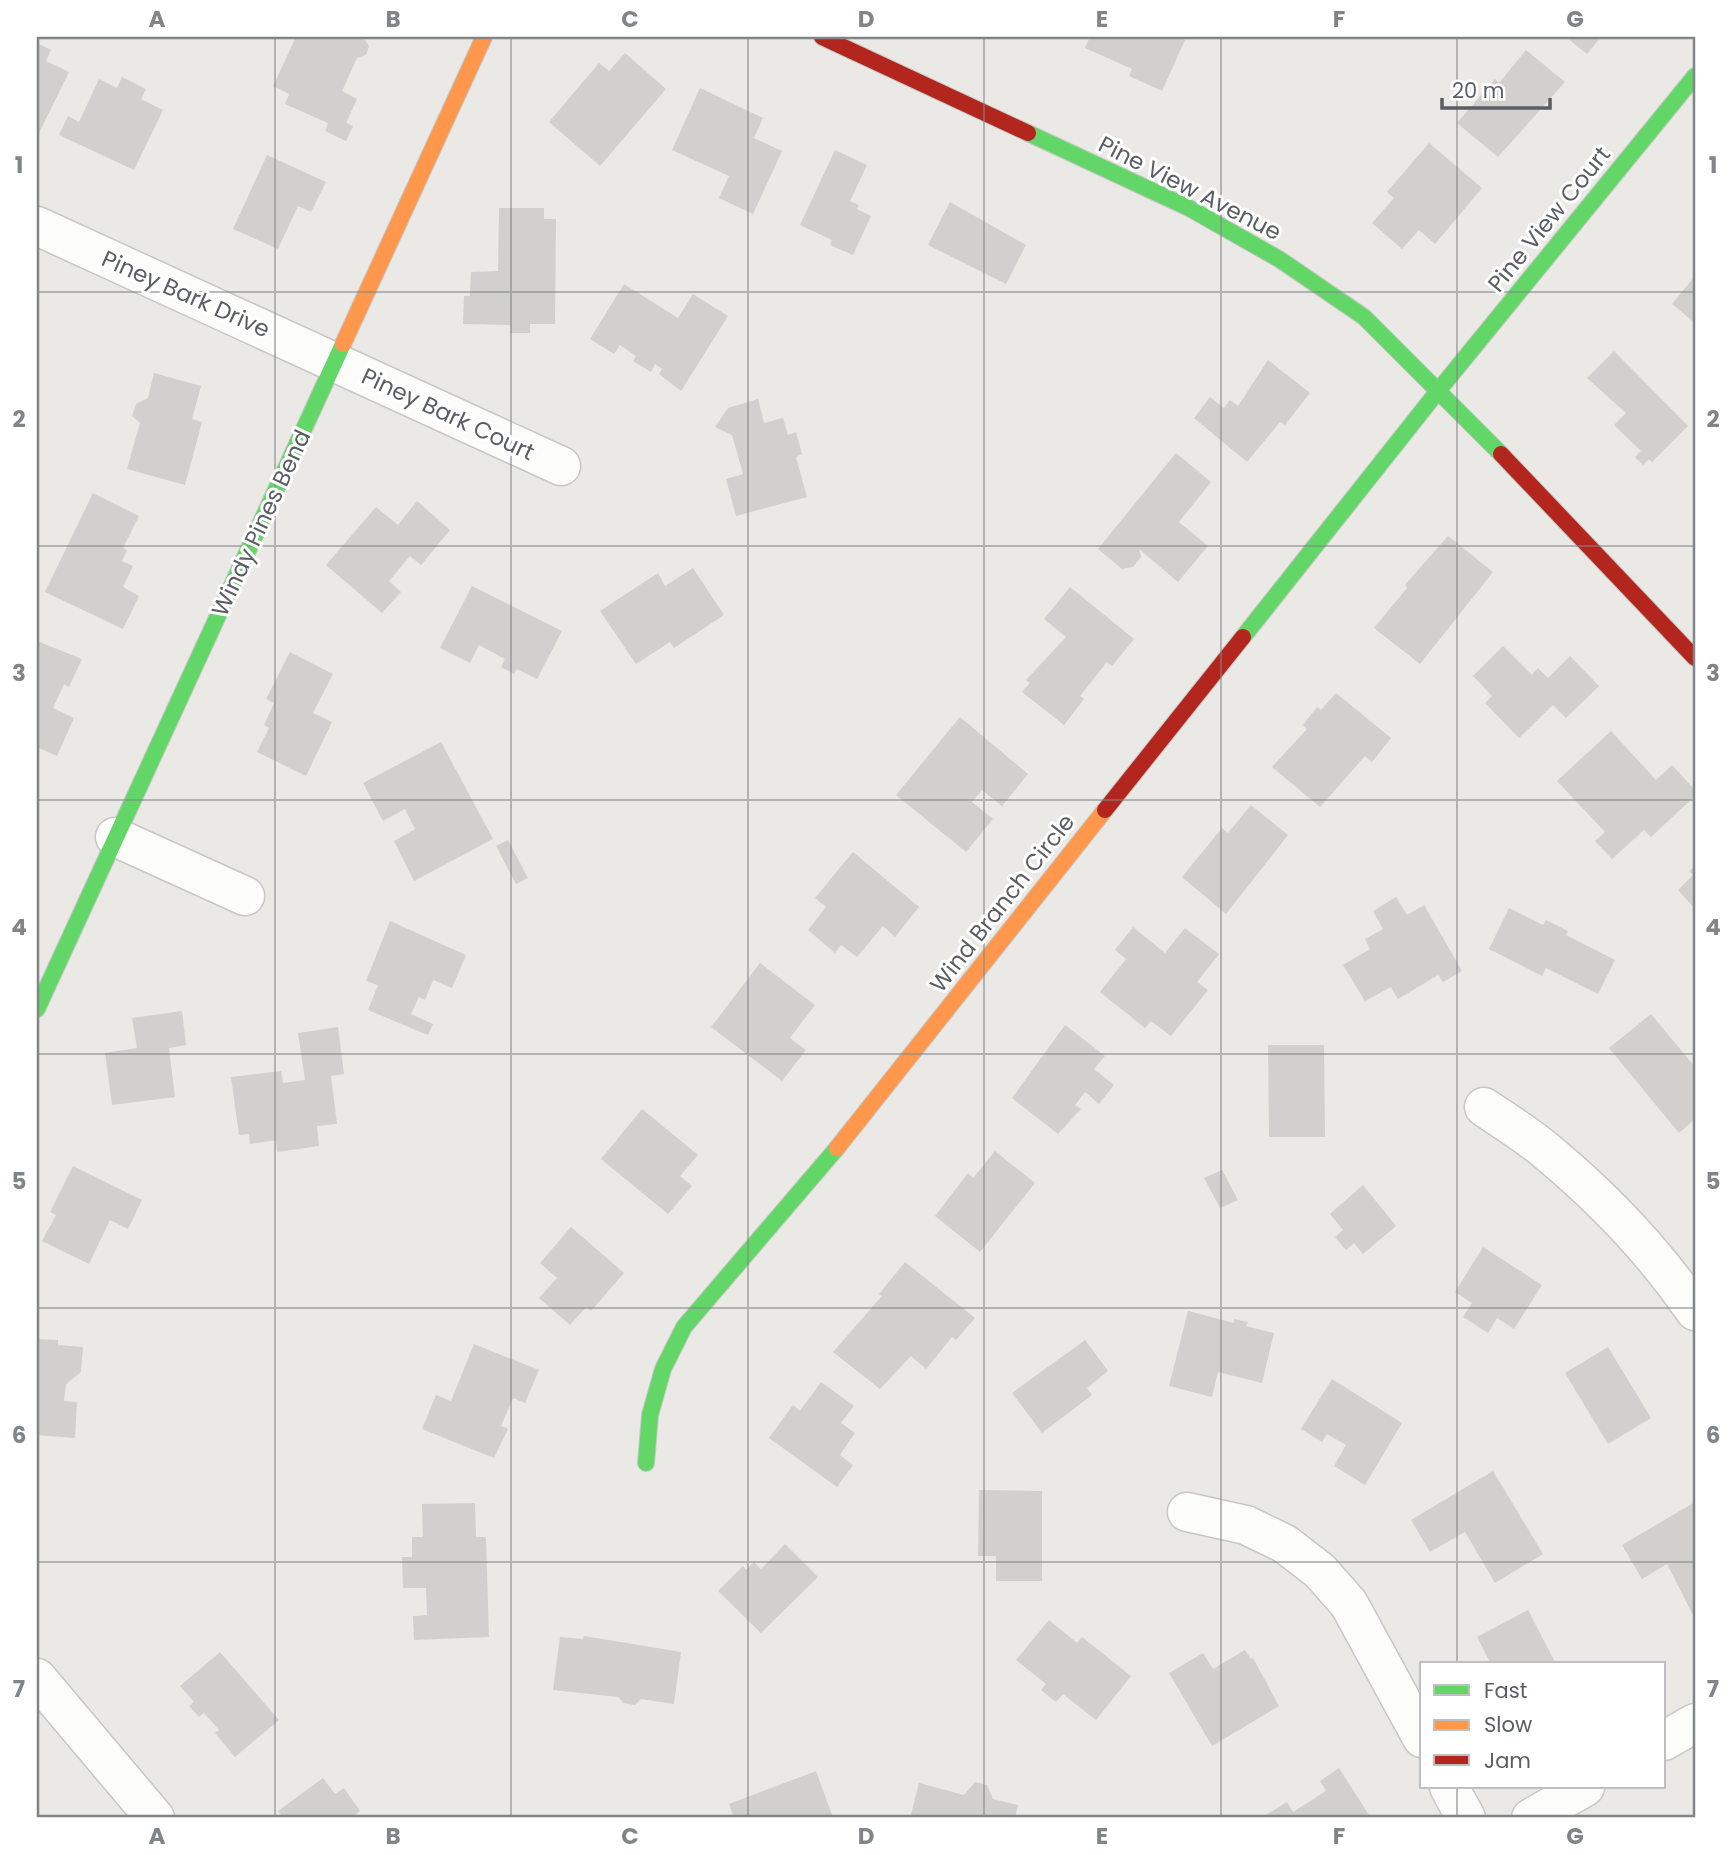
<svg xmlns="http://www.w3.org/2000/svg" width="1732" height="1855" viewBox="0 0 1732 1855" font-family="Poppins,sans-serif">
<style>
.building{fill:#d1d0ce}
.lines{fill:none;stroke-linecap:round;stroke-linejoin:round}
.street-casing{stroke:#c7c7c7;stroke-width:41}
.fast-casing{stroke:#c5c6c5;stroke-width:18}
.slow-casing{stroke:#c5c6c5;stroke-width:18}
.jam-casing{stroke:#c5c6c5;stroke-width:18}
.street{stroke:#fcfcfb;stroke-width:38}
.fast{stroke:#63d668;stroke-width:16}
.slow{stroke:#ff974d;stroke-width:16}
.jam{stroke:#b3261e;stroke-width:16}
.grid{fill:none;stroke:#828587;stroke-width:2;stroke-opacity:0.55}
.labels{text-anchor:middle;stroke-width:6;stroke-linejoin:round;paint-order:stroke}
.street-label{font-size:23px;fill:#5a5e63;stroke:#fff}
.neatline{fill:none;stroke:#828587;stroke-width:2.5}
.grid-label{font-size:23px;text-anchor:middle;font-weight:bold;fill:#828587}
</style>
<rect width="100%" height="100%" fill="#eae9e5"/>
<g class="building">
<polygon points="296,37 357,37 365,40 369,46 366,55 357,58 342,91 357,99 346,123 353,126 346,141 325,131 328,123 285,104 289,94 273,86"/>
<polygon points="1090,37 1178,37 1185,40 1162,91 1129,76 1132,69 1085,48"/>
<polygon points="1566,37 1601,37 1587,54"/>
<polygon points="37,43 51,50 46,61 69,72 39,133 37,132"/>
<polygon points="1526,50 1565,82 1498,157 1457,123 1495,79 1499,83"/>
<polygon points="625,53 666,89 600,166 549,122 599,63 609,71"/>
<polygon points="122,77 146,89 141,99 163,110 134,170 59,135 68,116 79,122 99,79 117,88"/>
<polygon points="700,88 763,118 754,138 782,151 753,214 719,198 729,176 672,150"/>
<polygon points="1429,143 1482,188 1435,244 1419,230 1402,249 1372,223 1394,198 1387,192"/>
<polygon points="835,150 867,165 850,201 859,205 857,209 871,216 853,255 830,245 832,240 800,225"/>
<polygon points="267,155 326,182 311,212 298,206 278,249 233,229"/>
<polygon points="950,202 1026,245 1006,284 928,245"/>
<polygon points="499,208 544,208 544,219 556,219 555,324 530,324 530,333 510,333 510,325 463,324 464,296 470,296 471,272 498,271"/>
<polygon points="1695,276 1695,323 1672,304"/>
<polygon points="624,284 678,318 693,294 728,316 681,391 659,374 662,369 655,364 651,372 633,361 636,356 620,345 614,354 590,339"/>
<polygon points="1614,351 1688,426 1652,462 1649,459 1643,465 1635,457 1641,451 1614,425 1626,413 1587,378"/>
<polygon points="1268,360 1310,393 1285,425 1280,422 1247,462 1194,418 1210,397 1224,408 1230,400 1238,406"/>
<polygon points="154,373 201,386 192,419 202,422 185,485 127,469 140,423 132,416 136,404 148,398"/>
<polygon points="758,399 764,423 783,418 788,435 796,432 802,454 796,457 807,497 736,516 726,479 743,474 732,435 715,427 728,408"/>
<polygon points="1176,453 1211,482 1179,522 1208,546 1178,582 1139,549 1141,557 1133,567 1122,569 1098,549"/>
<polygon points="93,493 139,516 123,548 127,550 122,561 133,566 123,587 139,596 123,629 45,592"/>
<polygon points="417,501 450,530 421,565 410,556 389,581 401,592 382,613 326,565 376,507 398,525"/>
<polygon points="1448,536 1493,572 1420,664 1374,628 1407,588 1405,585"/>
<polygon points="693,568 724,615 674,648 670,642 636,664 600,611 658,573 665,586"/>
<polygon points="472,586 562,631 537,679 517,669 514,674 501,667 505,659 479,645 470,663 440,648"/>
<polygon points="1070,587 1134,639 1112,666 1107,662 1080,696 1084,699 1064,725 1022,692 1030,683 1026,680 1066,637 1044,619"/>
<polygon points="37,641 82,659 69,687 64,684 53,708 74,718 57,756 37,747"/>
<polygon points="1503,646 1532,675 1538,668 1548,678 1570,656 1599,686 1566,718 1553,705 1519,738 1485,703 1492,696 1473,676"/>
<polygon points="290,652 333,674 313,713 332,722 306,776 257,752 269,728 264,725 274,703 266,699"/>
<polygon points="1336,693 1391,738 1372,762 1365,756 1320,807 1272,767 1307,729 1303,725 1317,707 1321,710"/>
<polygon points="960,717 1028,774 1002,806 982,790 972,802 993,819 966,852 896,795"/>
<polygon points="1611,731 1656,780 1672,765 1695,790 1695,796 1651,837 1644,830 1612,859 1595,841 1605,832 1557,781"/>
<polygon points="441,742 493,839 414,881 394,841 415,829 405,809 383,821 363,783"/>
<polygon points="1251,805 1288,835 1226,914 1182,877 1222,828 1228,833"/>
<polygon points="508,840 528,878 516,884 496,846"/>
<polygon points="853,852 919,907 895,937 883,926 857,957 841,945 835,953 808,930 826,907 815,898"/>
<polygon points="1695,866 1695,909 1678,890 1693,875 1689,871"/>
<polygon points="1396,897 1407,915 1424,905 1462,971 1443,982 1438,975 1398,999 1391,987 1365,1001 1343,965 1370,949 1365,939 1383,929 1373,911"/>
<polygon points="1509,908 1543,925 1546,920 1568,931 1566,935 1615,960 1598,994 1546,968 1542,976 1489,949"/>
<polygon points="390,921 466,955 452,988 433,980 425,1000 419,997 411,1014 433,1024 428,1035 368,1010 378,985 366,981"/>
<polygon points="1133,927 1165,953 1185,928 1219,954 1197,982 1208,990 1171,1036 1151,1021 1145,1028 1100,992 1126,959 1115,950"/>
<polygon points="760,963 815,1005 790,1038 806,1050 782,1081 711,1027"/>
<polygon points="182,1011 186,1045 169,1048 175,1097 112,1105 105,1053 137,1048 132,1018"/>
<polygon points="1651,1014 1695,1067 1695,1119 1679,1133 1609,1048"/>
<polygon points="1065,1025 1105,1056 1094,1069 1114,1085 1099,1104 1085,1092 1075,1105 1081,1109 1058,1134 1012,1098"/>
<polygon points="338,1027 344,1074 331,1076 337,1124 317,1126 319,1146 277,1152 276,1140 250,1144 249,1134 239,1135 231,1077 281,1071 283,1083 305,1080 298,1033"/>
<polygon points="1268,1045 1324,1045 1325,1137 1269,1137"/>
<polygon points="642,1109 698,1155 680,1176 692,1186 668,1214 601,1159"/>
<polygon points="995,1151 1035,1183 980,1252 935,1216 968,1173 973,1178"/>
<polygon points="73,1166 142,1200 128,1229 110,1220 89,1264 42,1241 56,1215 50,1212"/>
<polygon points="1222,1170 1238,1200 1220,1208 1204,1178"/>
<polygon points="1363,1185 1396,1226 1363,1254 1354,1243 1346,1250 1335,1237 1343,1230 1330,1214"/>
<polygon points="571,1227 624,1273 591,1311 586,1307 570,1325 539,1298 557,1278 540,1263"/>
<polygon points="1483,1247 1542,1285 1514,1329 1497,1318 1488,1333 1463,1317 1472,1303 1455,1292"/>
<polygon points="905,1262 975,1318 956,1340 952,1337 926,1369 911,1356 880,1389 833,1352 882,1296 879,1294"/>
<polygon points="1188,1311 1234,1323 1234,1319 1248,1322 1246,1326 1274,1333 1262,1383 1218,1372 1212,1397 1169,1386"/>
<polygon points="37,1339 58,1340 58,1345 83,1347 81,1372 66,1384 64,1401 77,1402 75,1438 37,1435"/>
<polygon points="1085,1340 1108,1371 1087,1388 1092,1395 1042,1433 1012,1393"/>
<polygon points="474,1344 539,1370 525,1403 513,1398 501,1426 508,1429 494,1458 422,1429 436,1395 451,1401"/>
<polygon points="1608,1347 1651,1418 1608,1444 1565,1373"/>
<polygon points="1332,1379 1402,1423 1365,1485 1334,1466 1346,1445 1327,1434 1322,1442 1301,1429"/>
<polygon points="821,1382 854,1406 841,1423 855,1433 840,1455 853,1465 837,1487 769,1438 793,1405 800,1411"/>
<polygon points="1493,1471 1543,1554 1495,1583 1465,1532 1430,1552 1411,1520"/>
<polygon points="979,1490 1042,1491 1042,1581 996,1581 996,1556 978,1556"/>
<polygon points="1695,1502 1695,1614 1693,1615 1667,1564 1642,1579 1622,1545"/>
<polygon points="475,1503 476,1537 486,1537 489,1637 414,1640 413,1616 427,1615 426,1588 403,1588 402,1557 412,1557 412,1537 423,1537 422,1504"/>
<polygon points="785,1544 818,1577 761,1633 718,1591 743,1566 746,1570 754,1562 761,1569"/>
<polygon points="1528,1610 1556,1664 1491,1664 1477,1637"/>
<polygon points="1049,1620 1077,1643 1082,1637 1131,1676 1096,1720 1063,1694 1056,1702 1041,1690 1046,1684 1016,1660"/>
<polygon points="584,1636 681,1652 674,1704 641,1699 635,1705 623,1703 618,1697 553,1690 560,1637 583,1639"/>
<polygon points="1245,1650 1251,1659 1253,1658 1279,1706 1212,1746 1169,1673 1203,1653 1213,1669"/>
<polygon points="220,1652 279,1720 235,1757 215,1733 219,1730 204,1713 199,1717 189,1706 194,1702 180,1686"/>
<polygon points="1339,1768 1371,1818 1261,1818 1287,1802 1293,1812 1326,1791 1320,1781"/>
<polygon points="816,1771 832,1815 823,1818 734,1818 729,1804"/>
<polygon points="323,1778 335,1794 344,1788 360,1811 351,1818 284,1818 278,1811"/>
<polygon points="975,1782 987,1785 993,1799 1018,1805 1015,1818 910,1818 919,1783 964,1795"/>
</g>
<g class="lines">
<defs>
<g id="street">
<polyline points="37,226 561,466"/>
<polyline points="115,837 245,896"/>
<path d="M1484 1107C1504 1121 1526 1134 1545 1150 1602 1197 1653 1250 1695 1311"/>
<polyline points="1187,1512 1246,1525 1285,1544 1320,1571 1349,1604 1422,1738"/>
<polyline points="37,1678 155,1818"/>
<polyline points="1664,1741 1695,1723"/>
<polyline points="1449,1787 1466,1818"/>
<polyline points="1531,1818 1585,1787"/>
</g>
<g id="fast">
<polyline points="1028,133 1189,208 1279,259 1364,317 1501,454"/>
<polyline points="1243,637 1438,391 1695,76"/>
<polyline points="37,1009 343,344"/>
<polyline points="646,1463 650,1415 663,1369 684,1327 837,1148"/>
</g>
<g id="slow">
<polyline points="343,344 484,37"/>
<polyline points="837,1148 1105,810"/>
</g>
<g id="jam">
<polyline points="822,37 1028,133"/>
<polyline points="1501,454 1695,658"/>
<polyline points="1105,810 1243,637"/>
</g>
</defs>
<use href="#street" class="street-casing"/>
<use href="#fast" class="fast-casing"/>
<use href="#slow" class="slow-casing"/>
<use href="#jam" class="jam-casing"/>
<use href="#street" class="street"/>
<use href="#fast" class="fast"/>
<use href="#slow" class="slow"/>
<use href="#jam" class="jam"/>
</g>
<path class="grid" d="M275 37V1818M511 37V1818M748 37V1818M984 37V1818M1221 37V1818M1457 37V1664M37 292H1695M37 546H1695M37 800H1695M37 1054H1695M37 1308H1695M37 1562H1695M1457 1787V1818"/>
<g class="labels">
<g class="street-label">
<text transform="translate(1190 188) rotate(27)" y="8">Pine View Avenue</text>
<text transform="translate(1549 219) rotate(-51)" y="8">Pine View Court</text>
<text transform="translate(186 294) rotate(24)" y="8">Piney Bark Drive</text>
<text transform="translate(448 414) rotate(25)" y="8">Piney Bark Court</text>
<text transform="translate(261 523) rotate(-65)" y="8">Windy Pines Bend</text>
<text transform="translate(1002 903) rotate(-52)" y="8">Wind Branch Circle</text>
</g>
</g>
<rect width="1732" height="1855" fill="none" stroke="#ffffff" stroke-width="77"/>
<rect x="1420" y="1662" width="245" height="126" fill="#ffffff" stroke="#bdbfc1" stroke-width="2"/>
<rect x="1434" y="1685" width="35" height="10" fill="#63d668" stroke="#bdbfc1" stroke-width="2"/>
<text x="1484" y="1698" font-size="21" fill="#5a5e63">Fast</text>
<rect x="1434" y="1720" width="35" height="10" fill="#ff974d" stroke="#bdbfc1" stroke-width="2"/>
<text x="1484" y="1732" font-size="21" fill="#5a5e63">Slow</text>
<rect x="1434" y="1755" width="35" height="10" fill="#b3261e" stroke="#bdbfc1" stroke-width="2"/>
<text x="1484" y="1768" font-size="21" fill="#5a5e63">Jam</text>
<path d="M1442 98v10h108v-10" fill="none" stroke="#5a5e63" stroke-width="3.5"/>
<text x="1452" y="98" font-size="21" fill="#5a5e63" stroke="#ffffff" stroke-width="5" paint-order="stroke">20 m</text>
<rect x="38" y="38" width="1656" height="1778" class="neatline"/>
<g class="grid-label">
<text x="157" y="27">A</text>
<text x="393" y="27">B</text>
<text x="630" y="27">C</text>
<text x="866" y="27">D</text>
<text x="1102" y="27">E</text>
<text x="1339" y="27">F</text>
<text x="1575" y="27">G</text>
<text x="19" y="173">1</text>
<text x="1713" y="173">1</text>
<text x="19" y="427">2</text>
<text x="1713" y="427">2</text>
<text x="19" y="681">3</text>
<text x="1713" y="681">3</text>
<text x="19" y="935">4</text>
<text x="1713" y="935">4</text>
<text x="19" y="1189">5</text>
<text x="1713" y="1189">5</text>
<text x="19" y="1443">6</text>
<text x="1713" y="1443">6</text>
<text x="19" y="1697">7</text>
<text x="1713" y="1697">7</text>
<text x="157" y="1844">A</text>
<text x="393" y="1844">B</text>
<text x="630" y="1844">C</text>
<text x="866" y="1844">D</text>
<text x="1102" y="1844">E</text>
<text x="1339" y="1844">F</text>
<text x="1575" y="1844">G</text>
</g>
</svg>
